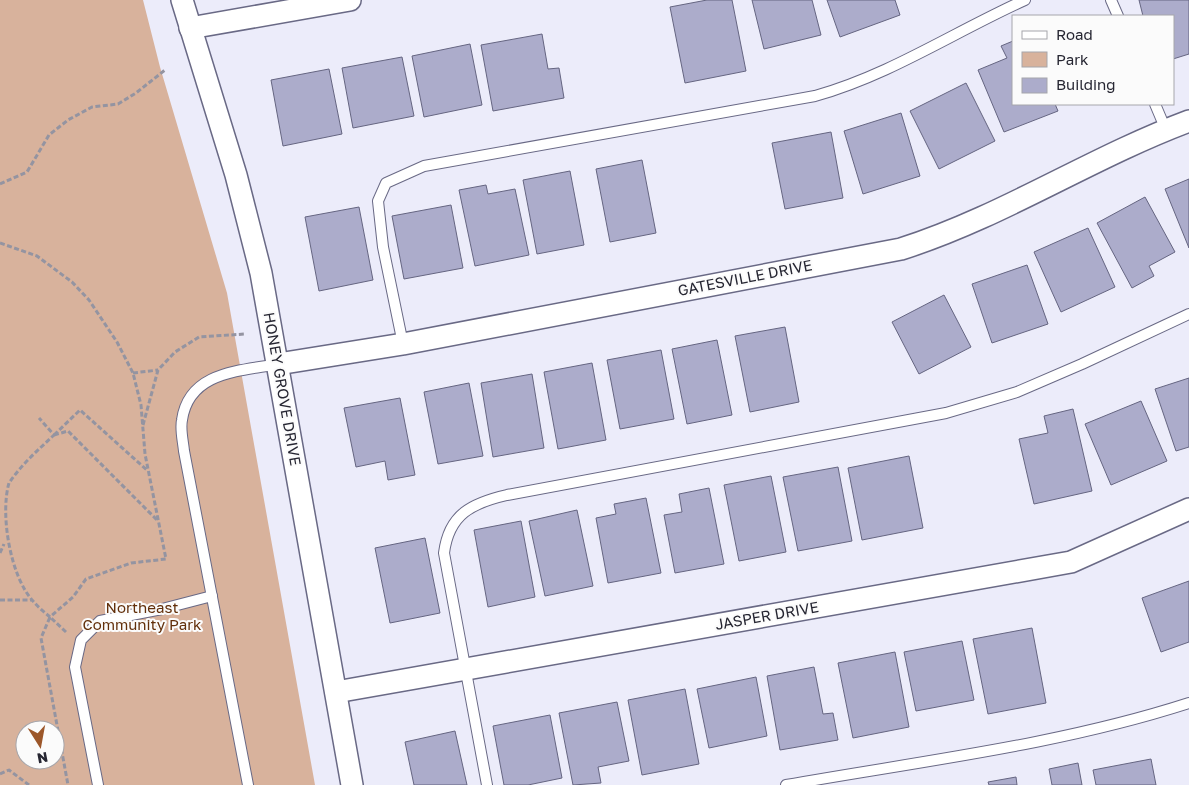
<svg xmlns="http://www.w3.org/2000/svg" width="1189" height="785" viewBox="0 0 1189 785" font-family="'Golos Text',sans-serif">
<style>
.green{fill:#d8b29c;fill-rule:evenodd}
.building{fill:#acaccb;stroke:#656581}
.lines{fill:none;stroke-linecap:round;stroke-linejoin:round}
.service-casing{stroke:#696985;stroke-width:12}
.minor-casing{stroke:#696985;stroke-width:24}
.path{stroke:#9494a1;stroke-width:3;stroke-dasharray:5 2.5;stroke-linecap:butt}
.service{stroke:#fff;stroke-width:10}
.minor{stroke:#fff;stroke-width:21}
.labels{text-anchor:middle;stroke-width:4;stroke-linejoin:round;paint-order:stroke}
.street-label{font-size:15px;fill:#262632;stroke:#fbfbfb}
.park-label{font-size:15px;fill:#622f0a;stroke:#fbfbfb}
</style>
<rect width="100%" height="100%" fill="#ececfa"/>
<path class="green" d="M0 0H143L160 67 227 293 315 785H0ZM25 730H55V760H25Z"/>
<g class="building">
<polygon points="707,0 732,0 746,71 685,83 670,7"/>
<polygon points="752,0 812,0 821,35 764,49"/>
<polygon points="827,0 895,0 900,15 840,37"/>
<polygon points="1139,0 1189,0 1189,54 1173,59 1173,16 1143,16"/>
<polygon points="542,34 548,69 559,68 564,98 493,111 481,45"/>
<polygon points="1013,41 1013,104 1055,104 1058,111 1004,132 978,70 1007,58 1001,46"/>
<polygon points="470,44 482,105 424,117 412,56"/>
<polygon points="402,57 414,116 353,128 342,68"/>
<polygon points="329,69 342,134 283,146 271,80"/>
<polygon points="966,83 995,141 939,169 910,111"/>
<polygon points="901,113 920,176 863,194 844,131"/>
<polygon points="831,132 843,198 785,209 772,143"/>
<polygon points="642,160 656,233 610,242 596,169"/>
<polygon points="570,171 584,245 537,254 523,180"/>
<polygon points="1189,179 1189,248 1165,189"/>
<polygon points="486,185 488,194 515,189 529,255 475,266 459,190"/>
<polygon points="1145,197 1175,252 1149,266 1154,276 1132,288 1097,223"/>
<polygon points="451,205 463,268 404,279 392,216"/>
<polygon points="359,207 373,280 319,291 305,217"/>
<polygon points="1088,228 1115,287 1061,312 1034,252"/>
<polygon points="1027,265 1048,324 992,343 972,284"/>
<polygon points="944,295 971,347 919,374 892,322"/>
<polygon points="785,327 799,402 750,412 735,336"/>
<polygon points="717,340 732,415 687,424 672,349"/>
<polygon points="661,350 674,419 620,429 607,360"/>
<polygon points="592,363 606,440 558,449 544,372"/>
<polygon points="532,374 544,448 493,457 481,383"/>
<polygon points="1189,378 1189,447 1176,451 1155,389"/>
<polygon points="469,383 483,456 438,464 424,392"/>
<polygon points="400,398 415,475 388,480 385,461 356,467 344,408"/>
<polygon points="1141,401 1167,461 1111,485 1085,424"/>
<polygon points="1073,409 1092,491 1034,504 1019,439 1048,433 1044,416"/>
<polygon points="909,456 923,528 862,540 848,468"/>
<polygon points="838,467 852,541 798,551 783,477"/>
<polygon points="771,476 786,552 739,561 724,485"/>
<polygon points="709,488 724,564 675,573 664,515 682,512 679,494"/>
<polygon points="646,498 661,573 608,583 596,518 616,514 614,504"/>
<polygon points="577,510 593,586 545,596 529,521"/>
<polygon points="521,521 535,597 488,607 474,530"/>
<polygon points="425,538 440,613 390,623 375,548"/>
<polygon points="1189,581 1189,642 1161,652 1142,598"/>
<polygon points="1032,628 1046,703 988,714 973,639"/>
<polygon points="962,641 974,700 916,711 904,652"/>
<polygon points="895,652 909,727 853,738 838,663"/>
<polygon points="814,667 823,714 833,713 838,740 780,750 767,676"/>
<polygon points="756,677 767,736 709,748 697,689"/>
<polygon points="685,689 699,764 642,775 628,700"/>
<polygon points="617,702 629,761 598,767 601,783 573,785 559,713"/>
<polygon points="550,715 562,778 528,785 504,785 493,726"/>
<polygon points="455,731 467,785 414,785 405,742"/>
<polygon points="1151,759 1156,785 1096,785 1093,770"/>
<polygon points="1078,763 1082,785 1052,785 1049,769"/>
<polygon points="1016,777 1017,785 989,785 988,782"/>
</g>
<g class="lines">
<defs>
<g id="service">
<polyline points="1111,0 1118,16"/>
<polyline points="1155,104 1166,130"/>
<path d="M403 344 383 247 378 201 386 183 424 166 815 96C890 75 954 32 1025 0"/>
<polyline points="98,785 75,667 81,640 100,621 162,609 212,596"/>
<path d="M248 785 184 451C183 441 180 429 182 420 189 371 241 371 278 364"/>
<path d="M487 785 444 553C449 514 472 503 507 495L946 413 1017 392 1082 364 1189 314"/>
<path d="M786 785C921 761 1059 745 1189 703"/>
</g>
<g id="minor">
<polyline points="182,0 236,175 261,273 352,785"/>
<polyline points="190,28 350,0"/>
<path d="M278 364 403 344 901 249C1002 217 1090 158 1189 121"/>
<polyline points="336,692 1071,562 1189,509"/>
</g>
</defs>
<use href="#service" class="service-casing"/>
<use href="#minor" class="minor-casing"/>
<g class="path">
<polyline points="0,184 27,172 49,135 68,120 92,107 118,104 136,93 165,70"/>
<path d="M0 243 37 256 72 282 89 300 117 342 133 373 141 405 145 454 166 559 131 563 86 579 73 597 50 617C44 612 38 607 33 601 10 576 0 514 9 483 21 465 38 450 54 435L39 418"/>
<polyline points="133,373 158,370"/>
<polyline points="143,425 158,370 175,352 199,337 245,334"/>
<polyline points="54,435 68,431 158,521"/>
<polyline points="54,435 80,410 148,471"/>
<polyline points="0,553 4,544"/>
<polyline points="0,600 32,600"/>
<polyline points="66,632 50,617 41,638 68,785"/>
<polyline points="0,774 9,770 29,785"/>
</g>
<use href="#service" class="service"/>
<use href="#minor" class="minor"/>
</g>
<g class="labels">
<g class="street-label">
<text transform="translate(745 278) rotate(-11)" y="5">GATESVILLE DRIVE</text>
<text transform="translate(282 389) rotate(80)" y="5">HONEY GROVE DRIVE</text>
<text transform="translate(767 616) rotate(-10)" y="5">JASPER DRIVE</text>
</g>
<g class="park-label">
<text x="142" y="613">Northeast<tspan x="142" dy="17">Community Park</tspan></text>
</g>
</g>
<rect x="1012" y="15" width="162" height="90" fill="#fbfbfb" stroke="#a6a6ab"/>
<rect x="1022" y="31" width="25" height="8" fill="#ffffff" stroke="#a6a6ab"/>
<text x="1056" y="40" font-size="15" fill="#262632">Road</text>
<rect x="1022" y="52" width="25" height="15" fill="#d8b29c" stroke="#a6a6ab"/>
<text x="1056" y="65" font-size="15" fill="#262632">Park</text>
<rect x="1022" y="78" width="25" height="15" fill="#acaccb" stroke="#a6a6ab"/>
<text x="1056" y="90" font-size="15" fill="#262632">Building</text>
<g transform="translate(40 745) rotate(169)"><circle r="24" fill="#fbfbfb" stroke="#a6a6ab"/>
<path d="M0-4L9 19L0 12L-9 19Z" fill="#9c572a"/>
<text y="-8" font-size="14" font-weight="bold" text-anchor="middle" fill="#262632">N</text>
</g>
</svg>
